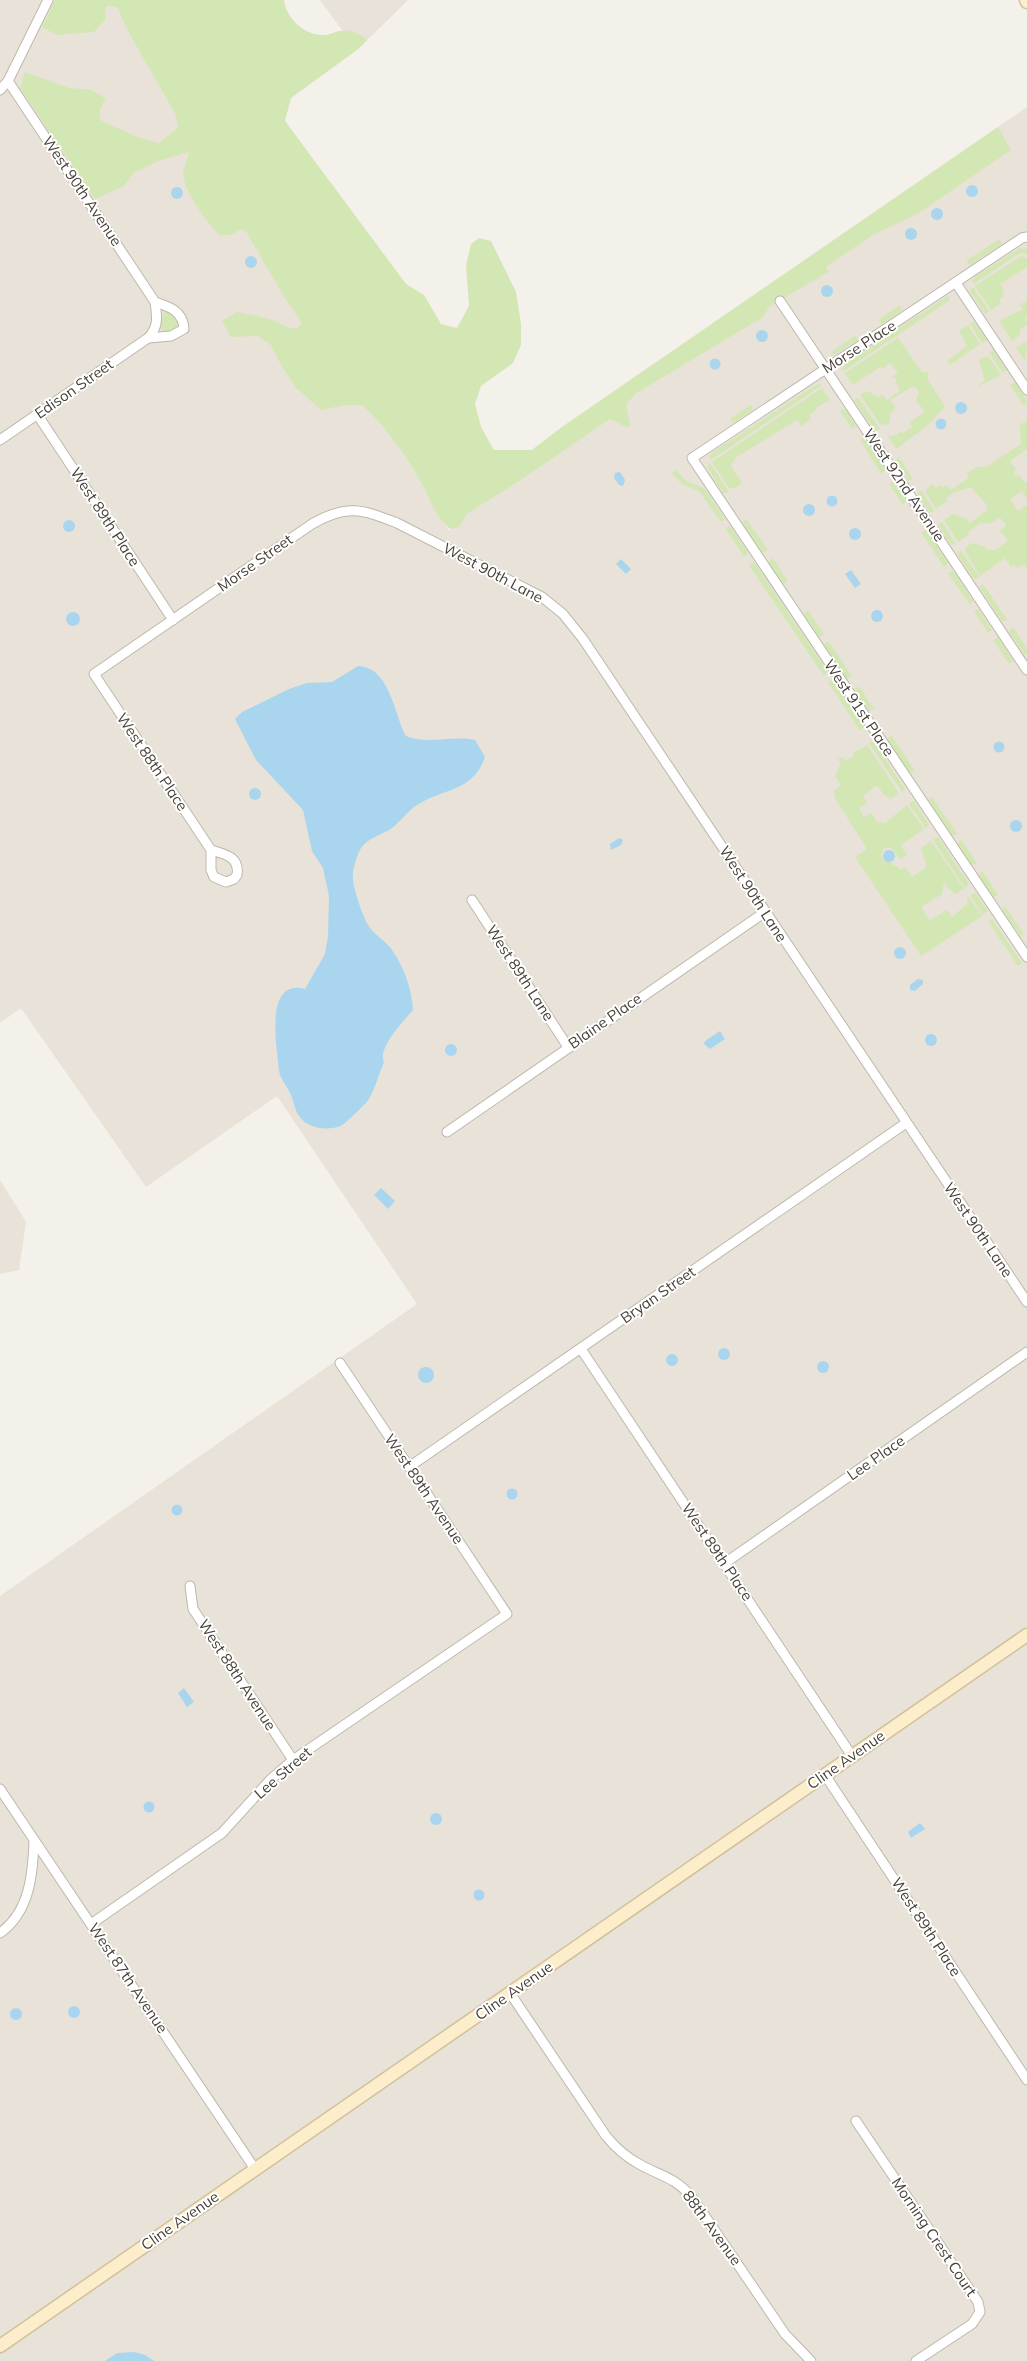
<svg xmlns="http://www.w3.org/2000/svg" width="1027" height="2361" viewBox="0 0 1027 2361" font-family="Mulish,sans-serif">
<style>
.residential{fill:#e8e2d8}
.green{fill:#d3e7b4}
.water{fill:#a9d6ee}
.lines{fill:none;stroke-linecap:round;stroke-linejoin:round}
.street-casing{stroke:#bfb7ac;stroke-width:11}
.secondary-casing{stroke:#d2c09b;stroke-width:15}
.street{stroke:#fff;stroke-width:9}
.secondary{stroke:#fdeecb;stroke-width:12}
.labels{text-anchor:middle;stroke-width:4;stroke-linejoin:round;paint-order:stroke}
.street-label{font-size:15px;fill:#484138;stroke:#fff}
</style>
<rect width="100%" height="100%" fill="#f4f0ea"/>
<g class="residential">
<polygon points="0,0 115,0 416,474 449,531 532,450 562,427 1027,107 1027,2361 0,2361 0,1596 417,1304 277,1096 146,1187 21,1008 0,1023"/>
<polygon points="320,0 408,0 357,50"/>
<polygon points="0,1180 26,1222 19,1270 0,1274"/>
</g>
<g class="green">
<path d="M55 0H284C286 19 306 36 324 35 329 35 334 32 339 31 350 29 359 33 367 40L357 50 291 98 285 121 406 284 424 295 441 324 457 328 469 306 466 266 471 244 479 238 491 241 516 292 521 324V345L513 363 481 386 475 404 481 427 494 450H532L562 427 998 127 1011 150 917 214 871 236 826 267 828 272 770 306 763 317 635 394 626 405 630 425 628 428 610 419 519 481 468 513 459 527 450 529C435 517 430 497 420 481 404 453 386 426 362 405H345L321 410 296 388 280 363 271 345 258 336 231 337 222 321 237 312 270 319 287 327 296 329 302 323 286 300 247 233 242 229 230 235H219C208 223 184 192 183 174 183 168 188 158 189 152L158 161 134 173 124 186 95 199 20 88 25 72 69 88 92 90 106 99 100 109V120L137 137 159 143 178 128 176 115 129 33 117 7 106 6 105 20 94 32 57 35 42 27Z"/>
<polygon points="999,239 1002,244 970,265 966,261"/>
<polygon points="1020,248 1027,249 1027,255 1022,252 1018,254 974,284 972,281 976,276"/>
<polygon points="1021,256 1027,258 1027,267 1000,284 1004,290 1002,293 1004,296 999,299 1001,303 991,310 975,286"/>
<polygon points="973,287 989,311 985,314 971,293 970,289"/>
<polygon points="948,296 950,300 844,371 842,368 847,362"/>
<polygon points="1027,300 1027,317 1025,318 1027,325 1020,330 1020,335 1012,341 999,321 1023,309 1020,305"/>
<polygon points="900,305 902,310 882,324 878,320"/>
<polygon points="170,312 178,318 179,325 174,331 166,333 161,330 163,315 165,312"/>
<polygon points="974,322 987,340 982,343 970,324"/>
<polygon points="968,325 980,344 950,365 947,361 967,346 959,331"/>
<polygon points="856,335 858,340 834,355 831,352"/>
<polygon points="898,338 922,372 929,372 927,378 945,407 927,426 896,449 887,435 894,436 900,432 903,433 912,427 910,422 923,413 924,411 916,400 919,392 914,386 890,400 895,407 890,414 890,422 886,425 880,424 860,395 867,391 879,397 883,395 887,400 900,391 895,378 891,378 898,373 891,364 888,364 884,369 880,367 853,385 845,373"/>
<polygon points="1025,342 1027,344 1025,361 1016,348"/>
<polygon points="993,350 1007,370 1003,373 989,353"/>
<polygon points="985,356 986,358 988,356 1001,375 975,388 985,380 979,360"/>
<polygon points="1015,382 1027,401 1024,406 1010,385"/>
<polygon points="819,383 821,386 711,460 709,457 713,452"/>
<polygon points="822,388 830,400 817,407 816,410 809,415 811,419 801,426 797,420 735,458 731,466 742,483 735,488 729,488 712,462"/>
<polygon points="858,397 880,429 875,431 854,400"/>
<polygon points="751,405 753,410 733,423 730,419"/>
<polygon points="845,408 856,426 852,429 840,411"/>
<polygon points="1027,420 1027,449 1010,461 1016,470 1013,472 1016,477 1019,475 1025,483 1027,482 1027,499 1022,491 1010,499 1018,511 1027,505 1027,570 1024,564 1017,568 1014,565 1011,567 1005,558 980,576 965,552 966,547 972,543 984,546 988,550 995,550 1008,541 1000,530 1006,526 1005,523 1000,518 988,524 981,523 968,532 969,535 958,542 944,520 953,514 965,518 970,523 987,510 987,505 971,487 955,492 946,498 947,501 936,509 925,491 932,484 936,488 941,485 942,488 946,485 950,489 953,489 969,477 967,473 977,467 986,467 1021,444 1020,425"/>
<polygon points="864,438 886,470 881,473 860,440"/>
<polygon points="899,457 913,479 909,481 895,461"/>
<polygon points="710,463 729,492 723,493 707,466"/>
<polygon points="676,470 686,481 704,488 725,519 721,522 699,491 683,485 671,473"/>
<polygon points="893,481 907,501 903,505 889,484"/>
<polygon points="921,490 934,510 930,513 917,493"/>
<polygon points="746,519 768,550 762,552 742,522"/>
<polygon points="942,522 956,544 951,545 938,525"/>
<polygon points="730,526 748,553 744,557 725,528"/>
<polygon points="926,530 948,563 944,567 921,532"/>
<polygon points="961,550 979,577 974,579 957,554"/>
<polygon points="773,558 788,582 783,584 768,562"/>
<polygon points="754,562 828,672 824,676 749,565"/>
<polygon points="954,571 973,601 970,605 948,573"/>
<polygon points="983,584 1007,620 1002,621 979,587"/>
<polygon points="978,609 992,630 988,633 974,611"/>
<polygon points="808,610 824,635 819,637 804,614"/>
<polygon points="1013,627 1027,649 1027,654 1025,655 1009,632"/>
<polygon points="998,637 1013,661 1009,664 993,640"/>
<polygon points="828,641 852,676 847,679 824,645"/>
<polygon points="833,680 864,727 860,731 828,682"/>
<polygon points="859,686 874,709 869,711 854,690"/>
<polygon points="891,735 915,771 910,773 887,739"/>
<polygon points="873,741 905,789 902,792 869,743"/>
<polygon points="867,745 897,790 897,795 891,799 884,795 878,786 876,786 863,796 867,803 859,808 864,817 871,813 877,822 885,823 907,805 924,829 901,845 907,855 900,859 892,849 885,847 881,854 883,860 891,862 894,866 896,865 900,870 905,867 912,877 927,867 921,848 931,841 964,889 955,894 948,888 944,881 942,894 923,906 922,909 930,920 947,910 952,917 967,904 968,896 982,916 921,956 855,857 867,849 835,798 834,791 841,785 835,776 841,763 838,759 842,757 845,761 855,755 853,753"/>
<polygon points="932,797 957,834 952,836 928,800"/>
<polygon points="914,801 929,825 926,828 909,804"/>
<polygon points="938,837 969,884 965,888 933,840"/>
<polygon points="961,840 977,863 971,865 957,844"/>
<polygon points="982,871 998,895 993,897 978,875"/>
<polygon points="975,892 988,911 983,915 970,895"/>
<polygon points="1005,906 1024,934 1021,936 1002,910"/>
<polygon points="992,919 1022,963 1018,966 988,921"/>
</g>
<g class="water">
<circle cx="972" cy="191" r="6"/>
<circle cx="177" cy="193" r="6"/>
<circle cx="937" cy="214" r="6"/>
<circle cx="911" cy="234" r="6"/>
<circle cx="251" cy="262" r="6"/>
<circle cx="827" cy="291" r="6"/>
<circle cx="762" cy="336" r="6"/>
<circle cx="715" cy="364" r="5.5"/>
<circle cx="961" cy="408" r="6"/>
<circle cx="941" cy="424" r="5.5"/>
<polygon points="620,472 625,480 623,486 619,485 614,478 615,473"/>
<circle cx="832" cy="501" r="5.5"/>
<circle cx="809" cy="510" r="6"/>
<circle cx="69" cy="526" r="6"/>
<circle cx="855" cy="534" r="6"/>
<polygon points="621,559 631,569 626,574 616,564"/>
<polygon points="851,570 861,584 855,588 845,574"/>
<circle cx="877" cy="616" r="6"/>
<circle cx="73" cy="619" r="7"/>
<path d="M358 666C390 667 394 714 406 736 428 745 452 735 475 740L485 757C473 792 444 788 417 805 406 812 400 823 389 830 378 836 364 840 359 852 356 859 352 871 353 878 353 889 363 916 368 925 375 936 388 942 394 953 405 970 412 990 413 1010 404 1021 377 1048 384 1062 379 1074 373 1095 366 1103 361 1108 346 1123 341 1126 327 1131 308 1129 299 1116 295 1110 294 1102 291 1095 288 1088 283 1082 280 1075 278 1068 278 1060 277 1052 275 1032 269 979 305 989L325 954 328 936 329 896 323 868 312 851 303 810 256 760 235 719 242 712 289 689 307 683 332 682Z"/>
<circle cx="999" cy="747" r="5.5"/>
<circle cx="255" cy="794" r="6"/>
<circle cx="1016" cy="826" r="6"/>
<polygon points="619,838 623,840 621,845 611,850 610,844"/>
<circle cx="889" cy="856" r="6"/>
<circle cx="900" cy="953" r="6"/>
<polygon points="918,979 923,980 923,984 915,991 910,990 910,985"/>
<polygon points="720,1031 725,1039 710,1049 704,1044 705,1041"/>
<circle cx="931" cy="1040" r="6"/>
<circle cx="451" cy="1050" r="6"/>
<polygon points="381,1188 395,1201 388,1209 374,1195"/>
<circle cx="724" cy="1354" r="6"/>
<circle cx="672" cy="1360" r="6"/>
<circle cx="823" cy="1367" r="6"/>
<circle cx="426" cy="1375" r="8"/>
<circle cx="512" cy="1494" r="5.5"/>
<circle cx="177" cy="1510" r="5.5"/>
<polygon points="184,1688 194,1702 187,1707 178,1693"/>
<circle cx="149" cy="1807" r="5.5"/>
<circle cx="436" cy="1819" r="6"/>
<polygon points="920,1823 925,1829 911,1838 908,1832"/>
<circle cx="479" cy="1895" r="5.5"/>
<circle cx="74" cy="2012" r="6"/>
<circle cx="16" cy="2014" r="6"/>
<polygon points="135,2352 145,2355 154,2361 105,2361 117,2353"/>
</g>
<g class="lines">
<defs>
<g id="street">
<polyline points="0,90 8,81 48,0"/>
<polyline points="1027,237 1022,238 692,458 1027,957"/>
<polyline points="956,283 1027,390"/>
<polyline points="780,301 1027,670"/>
<path d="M148 338 171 336 184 329C183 311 170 307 155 302"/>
<polyline points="37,414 173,620"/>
<path d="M0 440 148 338C159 327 157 316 155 302L8 81"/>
<path d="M211 850C225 854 240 857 237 875L234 879 226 882 214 877 211 870V850L94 674 312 524C346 504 362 509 397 523L542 597 563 614 583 639 1027 1302"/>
<polyline points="472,900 568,1047"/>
<polyline points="447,1132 765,912"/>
<polyline points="581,1349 852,1756"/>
<polyline points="409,1467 906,1123"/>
<polyline points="725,1563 1027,1352"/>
<polyline points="190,1586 193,1609 293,1760"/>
<polyline points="825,1775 1027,2080"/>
<polyline points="0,1789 255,2169"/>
<polyline points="91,1924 222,1833 270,1780 293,1760 507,1614 340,1363"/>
<path d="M0 1933C30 1912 33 1873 34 1840"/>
<path d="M510 1993 606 2136C615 2147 626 2157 639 2164 662 2177 673 2176 692 2197L785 2334 811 2361"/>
<polyline points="856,2121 978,2302 980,2312 972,2324 916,2361"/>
</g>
<g id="secondary">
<polyline points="1026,0 1027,2"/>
<polyline points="0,2346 1027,1635"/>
</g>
</defs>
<use href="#street" class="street-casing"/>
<use href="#secondary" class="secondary-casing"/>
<use href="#street" class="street"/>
<use href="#secondary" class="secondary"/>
</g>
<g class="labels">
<g class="street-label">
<text transform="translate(82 191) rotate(56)" y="5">West 90th Avenue</text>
<text transform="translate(859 347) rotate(-33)" y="5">Morse Place</text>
<text transform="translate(74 389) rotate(-35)" y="5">Edison Street</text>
<text transform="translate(904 485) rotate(56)" y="5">West 92nd Avenue</text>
<text transform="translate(105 517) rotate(57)" y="5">West 89th Place</text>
<text transform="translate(255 563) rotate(-35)" y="5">Morse Street</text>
<text transform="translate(493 573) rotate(28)" y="5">West 90th Lane</text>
<text transform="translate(859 708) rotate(56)" y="5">West 91st Place</text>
<text transform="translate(152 762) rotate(56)" y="5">West 88th Place</text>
<text transform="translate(753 894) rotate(57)" y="5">West 90th Lane</text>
<text transform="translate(520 973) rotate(57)" y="5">West 89th Lane</text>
<text transform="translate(605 1021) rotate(-35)" y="5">Blaine Place</text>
<text transform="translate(978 1230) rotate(56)" y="5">West 90th Lane</text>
<text transform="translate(658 1295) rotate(-35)" y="5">Bryan Street</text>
<text transform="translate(876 1458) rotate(-35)" y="5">Lee Place</text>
<text transform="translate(424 1489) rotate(56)" y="5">West 89th Avenue</text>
<text transform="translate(717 1552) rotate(56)" y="5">West 89th Place</text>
<text transform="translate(237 1675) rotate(57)" y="5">West 88th Avenue</text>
<text transform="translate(846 1760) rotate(-35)" y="5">Cline Avenue</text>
<text transform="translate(283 1773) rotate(-41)" y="5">Lee Street</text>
<text transform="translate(926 1927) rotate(57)" y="5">West 89th Place</text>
<text transform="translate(128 1978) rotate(56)" y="5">West 87th Avenue</text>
<text transform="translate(514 1991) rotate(-35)" y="5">Cline Avenue</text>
<text transform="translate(180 2221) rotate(-35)" y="5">Cline Avenue</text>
<text transform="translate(712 2228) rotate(54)" y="5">88th Avenue</text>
<text transform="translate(934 2237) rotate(56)" y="5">Morning Crest Court</text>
</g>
</g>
</svg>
